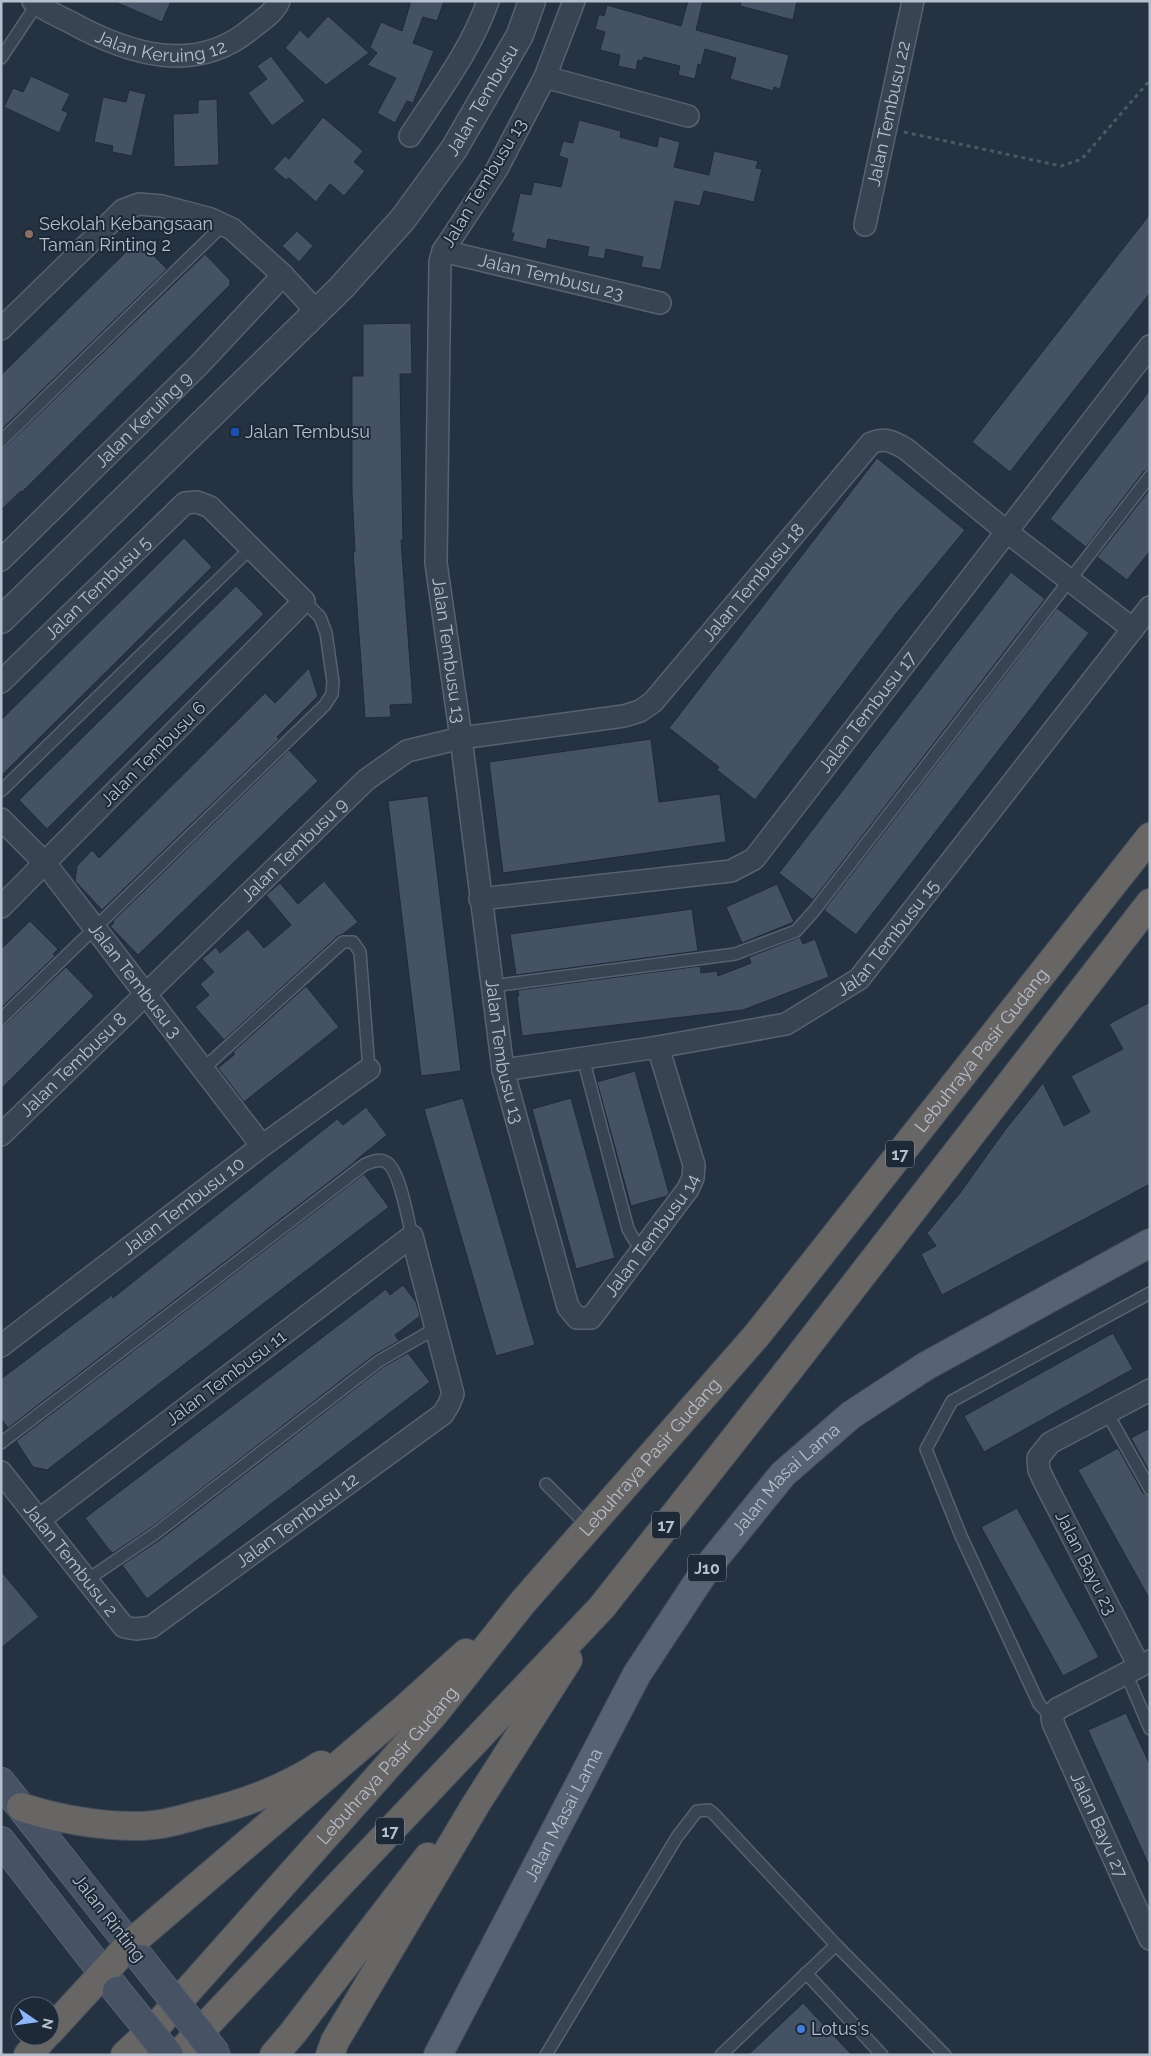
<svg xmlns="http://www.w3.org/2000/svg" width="1151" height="2056" viewBox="0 0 1151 2056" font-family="Raleway,sans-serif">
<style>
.building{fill:#445264;stroke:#202b39}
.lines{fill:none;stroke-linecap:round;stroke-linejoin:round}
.service-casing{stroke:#57626f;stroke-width:14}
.minor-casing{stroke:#57626f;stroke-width:24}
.tertiary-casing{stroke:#57626f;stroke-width:29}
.secondary-casing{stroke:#57626f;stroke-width:30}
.primary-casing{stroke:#434d5b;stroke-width:30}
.trunk-casing{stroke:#444f5c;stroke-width:30}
.path{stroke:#455d60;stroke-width:3;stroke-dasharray:4 4;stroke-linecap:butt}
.service{stroke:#394452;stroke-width:11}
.minor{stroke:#394452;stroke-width:21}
.tertiary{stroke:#394452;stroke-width:26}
.secondary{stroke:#475365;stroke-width:28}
.primary{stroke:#576372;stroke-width:28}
.trunk{stroke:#686664;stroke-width:28}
.secondary-bridge-casing{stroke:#57626f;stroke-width:30;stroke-linecap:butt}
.secondary-bridge{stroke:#475365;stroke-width:28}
.education-dot{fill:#8d6e63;stroke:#1e2937;stroke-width:2}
.transit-dot{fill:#1a4fb4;stroke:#1e2937;stroke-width:2}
.shop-dot{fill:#3f7fe0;stroke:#1e2937;stroke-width:2}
.labels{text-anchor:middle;stroke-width:4;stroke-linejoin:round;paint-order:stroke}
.shield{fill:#1e2937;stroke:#88929f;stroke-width:1}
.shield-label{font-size:16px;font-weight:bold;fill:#b6bfcc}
.street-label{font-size:18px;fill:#b6bfcc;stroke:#1e2937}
.poi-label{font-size:18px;fill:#b6bfcc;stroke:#1e2937;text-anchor:start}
</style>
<rect width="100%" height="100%" fill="#253242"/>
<g class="building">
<polygon points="113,1 171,1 162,22"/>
<polygon points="411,1 444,1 437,21 423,17 413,43 434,51 413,103 407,101 395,123 377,113 396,78 367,65 377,53 370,47 381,22 402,31"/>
<polygon points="688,1 703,1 696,30 789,55 780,89 774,87 773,91 730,79 736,58 705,49 701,65 698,64 695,79 678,75 680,66 644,57 642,61 638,60 636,70 618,66 620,55 600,50 605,32 595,29 599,14 604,16 607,5 681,26"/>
<polygon points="741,1 797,1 793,20 740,6"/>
<polygon points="328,16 369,53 326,85 285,48 300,30 308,38"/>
<polygon points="271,56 305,101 272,126 248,93 267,79 257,66"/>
<polygon points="31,76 70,94 62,110 68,113 59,133 4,107 13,88 23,92"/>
<polygon points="129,90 146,94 132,156 112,152 113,146 94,142 103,97 126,102"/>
<polygon points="217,99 219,165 174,167 173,114 198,113 198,100"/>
<polygon points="323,117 363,151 354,162 365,171 344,196 330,184 316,202 289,178 286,180 273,169 285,156 289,159"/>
<polygon points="579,120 621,131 620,137 657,147 659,136 680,142 674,167 709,175 714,151 758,161 756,168 762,169 754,202 704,191 700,206 675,201 661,270 641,267 643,257 606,249 604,259 587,256 589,247 548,239 546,249 512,241 514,233 511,233 520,193 531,195 534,182 561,187 568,159 559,156 563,141 573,143"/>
<polygon points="1150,214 1150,293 1010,472 972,442"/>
<polygon points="297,231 313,246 299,262 282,246"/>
<polygon points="138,240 167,269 1,430 1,375"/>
<polygon points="205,254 230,280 230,285 22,492 21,491 1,510 1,448 6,446"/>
<polygon points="411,323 412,374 400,374 403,540 401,540 413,704 390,705 391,717 365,718 353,552 355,552 352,492 352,376 363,376 363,324"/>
<polygon points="1150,390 1150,469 1144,471 1086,547 1050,519"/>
<polygon points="877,458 965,530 895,615 755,800 717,770 719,767 669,728"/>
<polygon points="1150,489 1150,551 1127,580 1097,557"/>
<polygon points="184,538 212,567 1,776 1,720"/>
<polygon points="1011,572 1045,599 813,900 779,873"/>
<polygon points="236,586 264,614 47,829 19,800"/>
<polygon points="1057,608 1089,633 856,935 824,910"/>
<polygon points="309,668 318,696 277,737 279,739 102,910 75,881 77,866 92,850 99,858 265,693 275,703"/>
<polygon points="651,739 659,802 720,794 726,842 503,873 489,762"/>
<polygon points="289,750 318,781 138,955 110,926 114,923 113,921"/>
<polygon points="428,796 461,1071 421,1076 388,801"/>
<polygon points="324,881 358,922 343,934 338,936 224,1040 195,1007 209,995 200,984 214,972 202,959 216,947 220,953 248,929 264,948 291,925 266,895 280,883 298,904"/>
<polygon points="777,884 794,922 742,943 726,907"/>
<polygon points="692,909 698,951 516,975 510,934"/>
<polygon points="30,921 58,949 53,954 55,956 1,1008 1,949"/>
<polygon points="800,937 803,944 815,939 829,977 743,1010 522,1036 517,996 519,996 518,990 700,966 701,973 717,971 718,976 751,963 749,957"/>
<polygon points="66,967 94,996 1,1089 1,1026 6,1024"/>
<polygon points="306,986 339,1027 244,1102 218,1068 235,1054 233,1052"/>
<polygon points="1150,1002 1150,1184 942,1295 921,1254 936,1246 927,1233 960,1193 1005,1130 1043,1083 1064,1126 1090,1112 1071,1076 1123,1049 1109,1024"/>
<polygon points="635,1071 669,1193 667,1196 631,1206 597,1082"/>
<polygon points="463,1098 535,1345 496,1356 424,1109"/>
<polygon points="571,1098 615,1258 576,1269 532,1109"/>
<polygon points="366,1107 387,1135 355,1161 355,1162 8,1428 1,1419 1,1379 112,1295 113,1298 337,1119 343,1125"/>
<polygon points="364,1174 389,1207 47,1470 33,1467 16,1441"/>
<polygon points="403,1285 416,1302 420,1316 395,1335 399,1341 374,1355 152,1527 113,1553 110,1551 85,1518 386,1289 390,1295"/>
<polygon points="1113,1333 1133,1369 984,1452 964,1416"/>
<polygon points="408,1353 430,1382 147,1599 122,1565 161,1539 383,1367"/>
<polygon points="1150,1428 1150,1473 1131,1438"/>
<polygon points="1118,1448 1143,1493 1150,1496 1150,1600 1078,1470"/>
<polygon points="1017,1508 1099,1657 1063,1676 981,1527"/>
<polygon points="1,1571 39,1617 1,1648"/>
<polygon points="1126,1713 1150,1765 1150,1868 1088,1730"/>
<polygon points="803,2003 852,2055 748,2055"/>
</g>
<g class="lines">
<defs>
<g id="service">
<polyline points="1,58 37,4"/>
<polyline points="1,441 223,225"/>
<polyline points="1,791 252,547"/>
<polyline points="492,986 735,954 796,931 814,911 1150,476"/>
<polyline points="1,1019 325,705 332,694 333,682 326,633 320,617 304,601"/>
<polyline points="583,1058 628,1229 635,1241 645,1246"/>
<polyline points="203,1069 343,942 353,942 360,952 369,1069"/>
<polyline points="1107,1413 1150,1489"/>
<path d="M1 1443 364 1165C371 1162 379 1158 386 1162 400 1169 408 1221 412 1236"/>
<polyline points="546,1484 589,1527"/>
<polyline points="87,1580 156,1533 379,1361 436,1328"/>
<polyline points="1126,1673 1150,1729"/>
<polyline points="1052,1718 1039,1704 961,1536 926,1449 952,1401 1150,1293"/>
<polyline points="806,1973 882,2055"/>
<polyline points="546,2055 677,1837 697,1811 709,1810 713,1813 836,1945"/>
<polyline points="721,2055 836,1945 945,2055"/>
</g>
<g id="minor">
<path id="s1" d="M33 1C44 10 58 16 70 22 128 54 196 76 252 28 262 20 274 13 279 1"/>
<path id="s2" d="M574 1 545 77 497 169 443 251 440 262 436 563 461 738 503 1070 568 1307 577 1318H591L688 1189 693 1178 694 1165 658 1047"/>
<polyline points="545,77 688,116"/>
<path d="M410 136C438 93 471 50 488 1"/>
<path id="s3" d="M865 225 913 1"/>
<path id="s4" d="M443 251 660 303"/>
<polyline points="1,329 123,210 139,204 162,206 211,219 232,229 283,275 317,312"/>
<path id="s5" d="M1 560 199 365 283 275"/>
<path id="s6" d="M1 682 185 503 197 502 210 507 304 601 1 907"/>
<path id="s7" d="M1 819 45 863 262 1146"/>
<path id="s8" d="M480 899 731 871 754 859 1150 346"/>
<path id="s9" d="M503 1070 658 1047 786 1024 859 979 1150 607"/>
<path id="s10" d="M1 1135 366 780 407 751 461 738 624 716 640 711 653 702 871 443C885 437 894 442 906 449L1007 532 1133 629"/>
<path id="s11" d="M1 1346 262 1146 369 1069"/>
<path id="s12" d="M1 1472 124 1627 136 1629 151 1627 443 1414 449 1404 453 1394 412 1236 39 1520"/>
<path id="s13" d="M1150 1661 1057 1709 1052 1718 1053 1723 1150 1939"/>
<polyline points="1139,1666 1044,1481 1039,1470 1038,1458 1050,1443 1150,1390"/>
</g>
<g id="tertiary">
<path id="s14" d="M1 620 341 288 403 219 454 149 520 35 532 1"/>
</g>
<g id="secondary">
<polyline points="1,1782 141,1959"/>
<polyline points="1,1841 117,1991"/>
</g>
<g id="primary">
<path id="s15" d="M438 2055 637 1674 707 1568 783 1474 851 1415 926 1366 1150 1243"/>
</g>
<g id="trunk">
<path d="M21 1807C58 1819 98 1826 138 1826 160 1826 180 1820 201 1814 243 1804 285 1789 321 1765"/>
<polyline points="50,2031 130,1944 402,1711 466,1653"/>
<polyline points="28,2055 45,2036"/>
<path id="s16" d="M125 2055 161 2021 434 1714 523 1602 757 1335 1150 837"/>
<polyline points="178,2055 602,1607 791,1367 1150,903"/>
<polyline points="274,2055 292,2034 428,1857"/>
<polyline points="330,2055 335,2041 476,1804 568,1660"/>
</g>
</defs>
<use href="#service" class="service-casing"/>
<use href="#minor" class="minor-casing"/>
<use href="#tertiary" class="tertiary-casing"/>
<use href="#secondary" class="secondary-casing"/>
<use href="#primary" class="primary-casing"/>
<use href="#trunk" class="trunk-casing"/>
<polyline class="path" points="904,132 1061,166 1082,159 1150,80"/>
<use href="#service" class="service"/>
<use href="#minor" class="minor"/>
<use href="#tertiary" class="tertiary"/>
<use href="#secondary" class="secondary"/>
<use href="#primary" class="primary"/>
<use href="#trunk" class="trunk"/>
<defs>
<g id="secondary-bridge">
<polyline points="141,1959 217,2055"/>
<polyline points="117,1991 169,2055"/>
</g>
</defs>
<use href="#secondary-bridge" class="secondary-bridge-casing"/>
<use href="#secondary-bridge" class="secondary-bridge"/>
</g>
<circle class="education-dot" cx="29" cy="234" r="5"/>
<rect class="transit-dot" x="230" y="427" width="10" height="10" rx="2.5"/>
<circle class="shop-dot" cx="801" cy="2029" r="5"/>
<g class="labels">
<g class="shield">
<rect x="886" y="1140.5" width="28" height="27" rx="4"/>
<rect x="652" y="1511.5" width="28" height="27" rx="4"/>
<rect x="688" y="1554.5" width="38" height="27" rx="4"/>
<rect x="376" y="1817.5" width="28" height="27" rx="4"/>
</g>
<g class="shield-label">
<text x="900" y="1160">17</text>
<text x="666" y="1531">17</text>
<text x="707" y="1574">J10</text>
<text x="390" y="1837">17</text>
</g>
<g class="street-label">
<text dy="6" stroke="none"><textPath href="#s1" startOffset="139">Jalan Keruing 12</textPath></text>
<text dy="6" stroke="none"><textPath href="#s14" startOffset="711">Jalan Tembusu</textPath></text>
<text dy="6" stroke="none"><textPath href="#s3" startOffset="114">Jalan Tembusu 22</textPath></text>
<text transform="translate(484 183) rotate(-59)" y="6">Jalan Tembusu 13</text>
<text dy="6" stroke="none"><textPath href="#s4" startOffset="111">Jalan Tembusu 23</textPath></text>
<text dy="6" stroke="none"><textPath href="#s5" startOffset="200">Jalan Keruing 9</textPath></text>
<text dy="6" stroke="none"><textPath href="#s10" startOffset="968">Jalan Tembusu 18</textPath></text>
<text dy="6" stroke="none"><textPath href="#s6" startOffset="135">Jalan Tembusu 5</textPath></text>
<text dy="6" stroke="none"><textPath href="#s2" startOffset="684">Jalan Tembusu 13</textPath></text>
<text dy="6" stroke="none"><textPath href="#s8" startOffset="464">Jalan Tembusu 17</textPath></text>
<text transform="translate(153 754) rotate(-45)" y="6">Jalan Tembusu 6</text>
<text dy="6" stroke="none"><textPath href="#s10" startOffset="409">Jalan Tembusu 9</textPath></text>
<text dy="6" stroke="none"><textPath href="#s9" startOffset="422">Jalan Tembusu 15</textPath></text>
<text dy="6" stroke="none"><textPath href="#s7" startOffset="210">Jalan Tembusu 3</textPath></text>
<text dy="6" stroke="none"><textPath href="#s16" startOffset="1321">Lebuhraya Pasir Gudang</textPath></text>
<text dy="6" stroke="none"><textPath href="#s2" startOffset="1089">Jalan Tembusu 13</textPath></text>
<text dy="6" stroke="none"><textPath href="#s10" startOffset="101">Jalan Tembusu 8</textPath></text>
<text dy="6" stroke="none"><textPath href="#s11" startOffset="230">Jalan Tembusu 10</textPath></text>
<text dy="6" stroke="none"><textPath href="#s2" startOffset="1484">Jalan Tembusu 14</textPath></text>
<text transform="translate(226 1378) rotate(-37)" y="6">Jalan Tembusu 11</text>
<text dy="6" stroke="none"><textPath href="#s16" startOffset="796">Lebuhraya Pasir Gudang</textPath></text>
<text dy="6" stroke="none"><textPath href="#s15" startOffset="676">Jalan Masai Lama</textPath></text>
<text dy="6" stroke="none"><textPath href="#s12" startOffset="406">Jalan Tembusu 12</textPath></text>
<text dy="6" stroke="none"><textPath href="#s12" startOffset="112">Jalan Tembusu 2</textPath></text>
<text transform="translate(1086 1563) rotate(63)" y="6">Jalan Bayu 23</text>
<text dy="6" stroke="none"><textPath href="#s16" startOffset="391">Lebuhraya Pasir Gudang</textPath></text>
<text dy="6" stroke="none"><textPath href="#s15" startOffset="271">Jalan Masai Lama</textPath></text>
<text dy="6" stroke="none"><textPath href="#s13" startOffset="232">Jalan Bayu 27</textPath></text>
<text transform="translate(109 1918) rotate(52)" y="6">Jalan Rinting</text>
</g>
<g class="poi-label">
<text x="39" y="230">Sekolah Kebangsaan<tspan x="39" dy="21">Taman Rinting 2</tspan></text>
<text x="245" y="438">Jalan Tembusu</text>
<text x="811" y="2035">Lotus's</text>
</g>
</g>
<rect width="1151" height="2056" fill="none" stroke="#b6bfcc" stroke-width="5"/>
<g transform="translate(35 2021) rotate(103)"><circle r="24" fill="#1e2937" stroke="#5b6573"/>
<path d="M0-4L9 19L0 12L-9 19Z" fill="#8bb8fc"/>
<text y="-8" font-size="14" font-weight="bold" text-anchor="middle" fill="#b6bfcc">N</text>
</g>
</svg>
